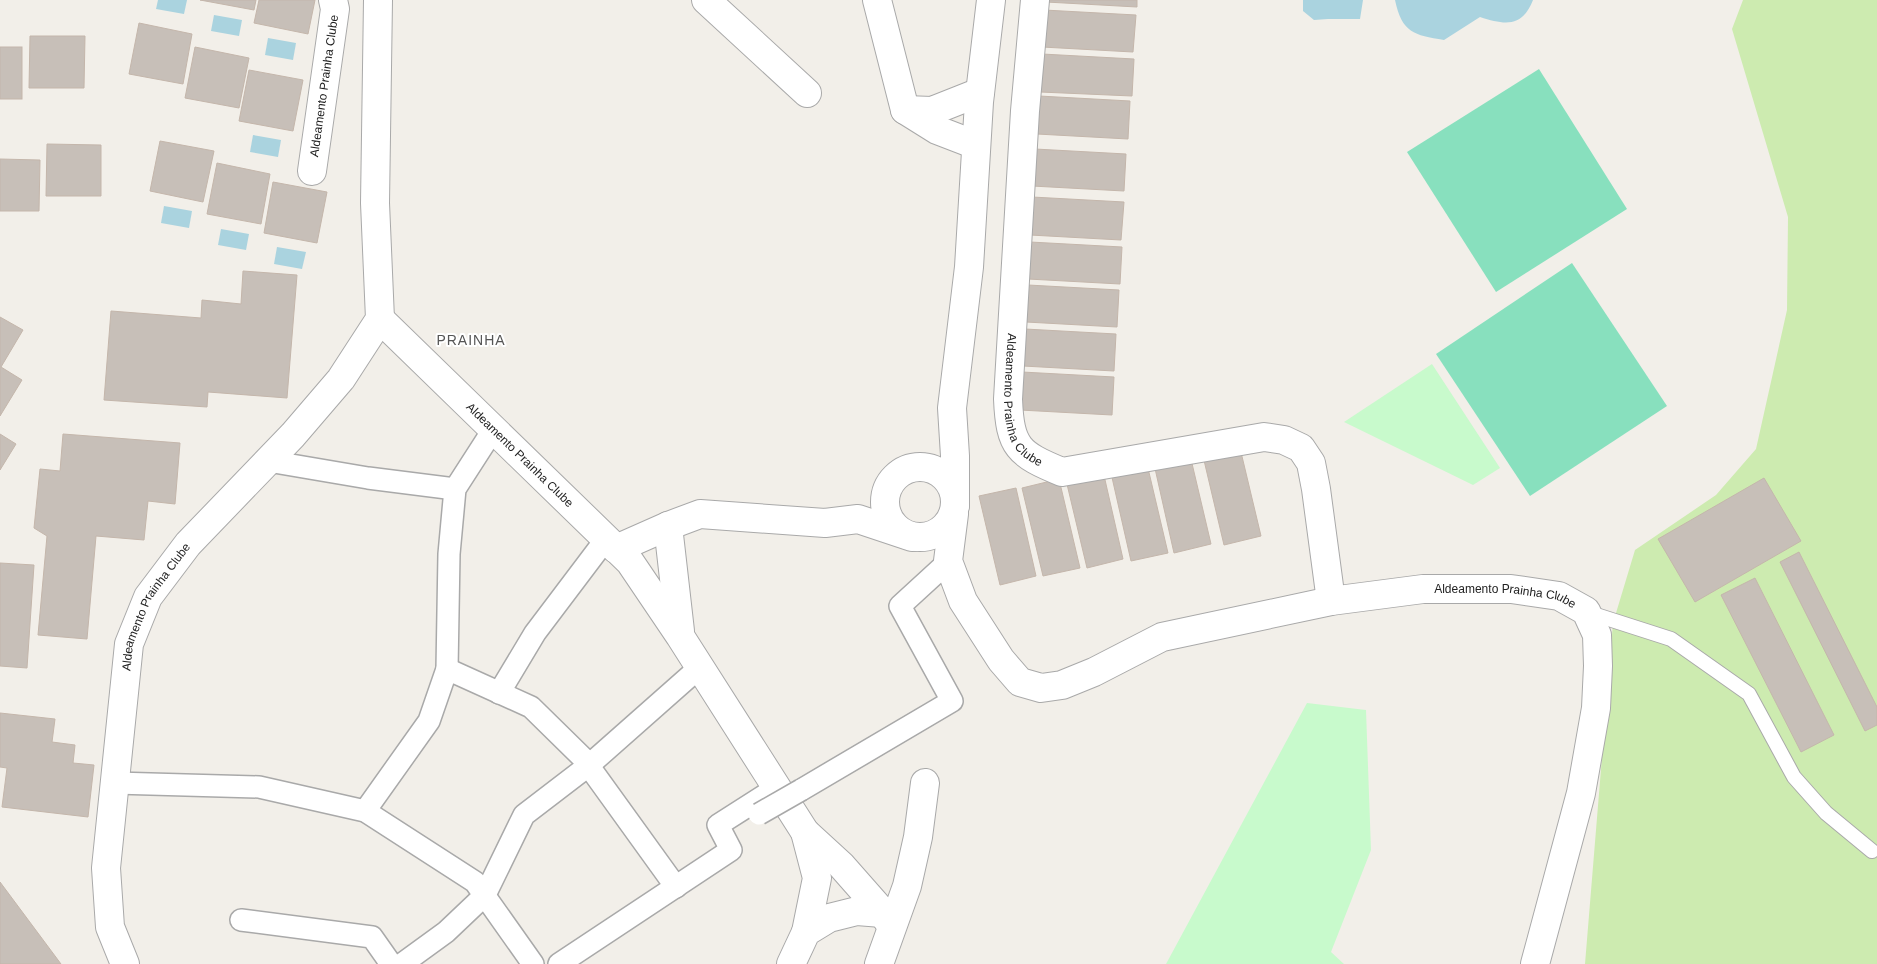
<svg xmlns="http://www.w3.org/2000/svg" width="1877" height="964" viewBox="0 0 1877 964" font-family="Arial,sans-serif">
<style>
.grass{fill:#cdebb0}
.park{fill:#c8facc}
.pitch{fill:#88e0be}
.water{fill:#aad3df}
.building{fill:#c7bfb8;stroke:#c4b6ab}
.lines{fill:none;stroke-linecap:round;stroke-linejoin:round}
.service-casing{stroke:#a9a9a9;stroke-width:16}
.pedestrian-casing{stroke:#a9a9a9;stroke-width:24}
.minor-casing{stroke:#a9a9a9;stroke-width:30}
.service{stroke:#fff;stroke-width:14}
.pedestrian{stroke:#fff;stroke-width:21}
.minor{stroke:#fff;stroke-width:28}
.pedestrian-bridge-casing{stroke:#a9a9a9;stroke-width:24;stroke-linecap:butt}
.pedestrian-bridge{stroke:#fff;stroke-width:21}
.labels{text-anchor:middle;stroke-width:4;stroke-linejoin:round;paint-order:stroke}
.street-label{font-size:12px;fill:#222;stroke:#fff}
.neighbourhood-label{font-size:14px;letter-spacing:1px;fill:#555;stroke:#fff}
</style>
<rect width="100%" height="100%" fill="#f2efe9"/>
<polygon class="grass" points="1743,0 1877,0 1877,964 1585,964 1613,623 1635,550 1716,495 1756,449 1787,310 1788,217 1732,29"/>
<g class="park">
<polygon points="1432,364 1500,468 1473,485 1344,422"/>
<polygon points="1307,703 1366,710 1371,850 1331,952 1344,964 1166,964"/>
</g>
<g class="pitch">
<polygon points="1539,69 1627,209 1496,292 1407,152"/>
<polygon points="1572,263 1667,406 1530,496 1436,354"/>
</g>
<g class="water">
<polygon points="158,0 187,0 184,14 156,9"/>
<polygon points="1303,0 1363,0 1360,19 1328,19 1314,20 1303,11"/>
<path d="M1395 0H1533C1522 28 1505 25 1480 17L1444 40C1414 35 1402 33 1395 0Z"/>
<polygon points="214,15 242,20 239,36 211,31"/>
<polygon points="268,38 296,43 293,60 265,55"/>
<polygon points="253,135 281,140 278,157 250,152"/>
<polygon points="164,206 192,211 189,228 161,223"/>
<polygon points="221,229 249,234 246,250 218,245"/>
<polygon points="277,247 306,252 302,269 274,264"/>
</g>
<g class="building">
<polygon points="200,0 256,0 254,10"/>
<polygon points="259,0 315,0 308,34 254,23"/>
<polygon points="1046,0 1137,0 1137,7 1046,2"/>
<polygon points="1044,10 1136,15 1133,52 1042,47"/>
<polygon points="139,23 192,34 183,84 129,74"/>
<polygon points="30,36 85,36 84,88 29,88"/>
<rect x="0" y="47" width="22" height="52"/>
<polygon points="195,47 249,58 239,108 185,98"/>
<polygon points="1042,54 1134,59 1132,96 1040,92"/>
<polygon points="249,70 303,80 293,131 239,121"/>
<polygon points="1039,96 1130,101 1128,139 1037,134"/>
<polygon points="160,141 214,151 203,202 150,191"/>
<polygon points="47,144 101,145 101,196 46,196"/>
<polygon points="1035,149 1126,154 1124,191 1032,186"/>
<polygon points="0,159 40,160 39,211 0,211"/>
<polygon points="217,163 270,174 261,224 207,214"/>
<polygon points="273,182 327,192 317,243 264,233"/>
<polygon points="1032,197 1124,202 1121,240 1030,235"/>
<polygon points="1030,242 1122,247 1120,284 1028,279"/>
<polygon points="243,271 297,275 287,398 208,392 207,407 104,400 111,311 201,318 202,300 241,304"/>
<polygon points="1028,285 1119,290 1117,327 1026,322"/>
<polygon points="0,317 23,330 1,367 22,380 0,416"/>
<polygon points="1025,329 1116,334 1114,371 1023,366"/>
<polygon points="1022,372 1114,377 1112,415 1020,410"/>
<polygon points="0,434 16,444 0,470"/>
<polygon points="63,434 180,443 175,504 148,501 144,540 96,536 87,639 38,635 47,536 34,528 40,469 60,471"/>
<polygon points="1240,448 1261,536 1224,545 1203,456"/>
<polygon points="1190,455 1211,544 1174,553 1154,464"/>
<polygon points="1147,464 1168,553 1131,561 1111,473"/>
<polygon points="1103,471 1123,559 1087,568 1066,480"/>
<polygon points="1764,478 1801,541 1695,602 1658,539"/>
<polygon points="1059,479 1080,568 1043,576 1022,488"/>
<polygon points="1016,488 1036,576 1000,585 979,496"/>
<polygon points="1799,552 1877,707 1877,725 1865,731 1780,562"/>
<polygon points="0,563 34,565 27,668 0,666"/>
<polygon points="1755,578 1834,735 1801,752 1721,595"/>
<polygon points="0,713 55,719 52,742 75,745 73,763 94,765 88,817 2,807 7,768 0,767"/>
<polygon points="0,882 61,964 0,964"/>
</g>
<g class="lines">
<defs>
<polyline id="service" points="1587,612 1671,639 1749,694 1794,777 1826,813 1872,851"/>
<g id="pedestrian">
<polyline points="268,461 368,478 455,489"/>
<polyline points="447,669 449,554 455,489 493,430"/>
<polyline points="499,693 535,633 606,539"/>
<polyline points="115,783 259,787 365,811 475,882 533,964"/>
<polyline points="801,790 952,701 900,606 948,562"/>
<polyline points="365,811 429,721 447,669 531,707 583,758 676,887"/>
<polyline points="241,920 372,937 391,964"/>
<polyline points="402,964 446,932 485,895 524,815 588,766 700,667"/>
<polyline points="559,964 731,850 718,825 776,788"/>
</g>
<g id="minor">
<polyline points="706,0 807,93"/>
<polyline points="877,0 905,110 937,130 976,145"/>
<path id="s1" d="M1035 0 1025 111 1008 399C1010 447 1018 454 1062 472L1264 437 1284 440 1301 448 1311 463 1316 489 1331 601"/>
<polyline points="905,110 932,111 980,92"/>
<path id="s2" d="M312 171 335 9 333 0"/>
<path id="s3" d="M380 319 630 562 680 636 805 832 841 865 878 907 891 925"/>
<circle cx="920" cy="502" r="35"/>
<polyline points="955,506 955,456 952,408 969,267 979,102 991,0"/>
<path id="s4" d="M954 514 948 561 963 601 1001 660 1020 682 1041 688 1062 685 1094 672 1162 637 1331 601 1423 589H1511L1559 596 1586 611 1597 635 1598 666 1596 708 1581 793 1535 964"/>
<polyline points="668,526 680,631"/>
<polyline points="616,549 668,526 700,514 825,523 858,519 912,537"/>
<polyline points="805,832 817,878 806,932"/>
<path id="s5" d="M125 964 110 927 106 868 129 644 148 597 188 544 293 435 341 379 380 319 375 203 378 0"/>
<polyline points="791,964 806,932 829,918 857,911 882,913"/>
<polyline points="879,964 907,886 918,837 925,783"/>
</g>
</defs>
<use href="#service" class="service-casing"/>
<use href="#pedestrian" class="pedestrian-casing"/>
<use href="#minor" class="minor-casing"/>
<use href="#service" class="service"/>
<use href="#pedestrian" class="pedestrian"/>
<use href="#minor" class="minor"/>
<defs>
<polyline id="pedestrian-bridge" points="759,814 801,790"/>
</defs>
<use href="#pedestrian-bridge" class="pedestrian-bridge-casing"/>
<use href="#pedestrian-bridge" class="pedestrian-bridge"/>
</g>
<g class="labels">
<g class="street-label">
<text dy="4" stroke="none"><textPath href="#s2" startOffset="86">Aldeamento Prainha Clube</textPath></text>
<text dy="4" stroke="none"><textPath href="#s1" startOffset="406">Aldeamento Prainha Clube</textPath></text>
<text dy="4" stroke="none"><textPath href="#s3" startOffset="195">Aldeamento Prainha Clube</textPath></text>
<text dy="4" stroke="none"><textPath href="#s4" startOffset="692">Aldeamento Prainha Clube</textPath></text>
<text dy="4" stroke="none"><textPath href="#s5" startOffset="369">Aldeamento Prainha Clube</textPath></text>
</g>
<g class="neighbourhood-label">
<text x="471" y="345">PRAINHA</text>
</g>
</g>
</svg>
